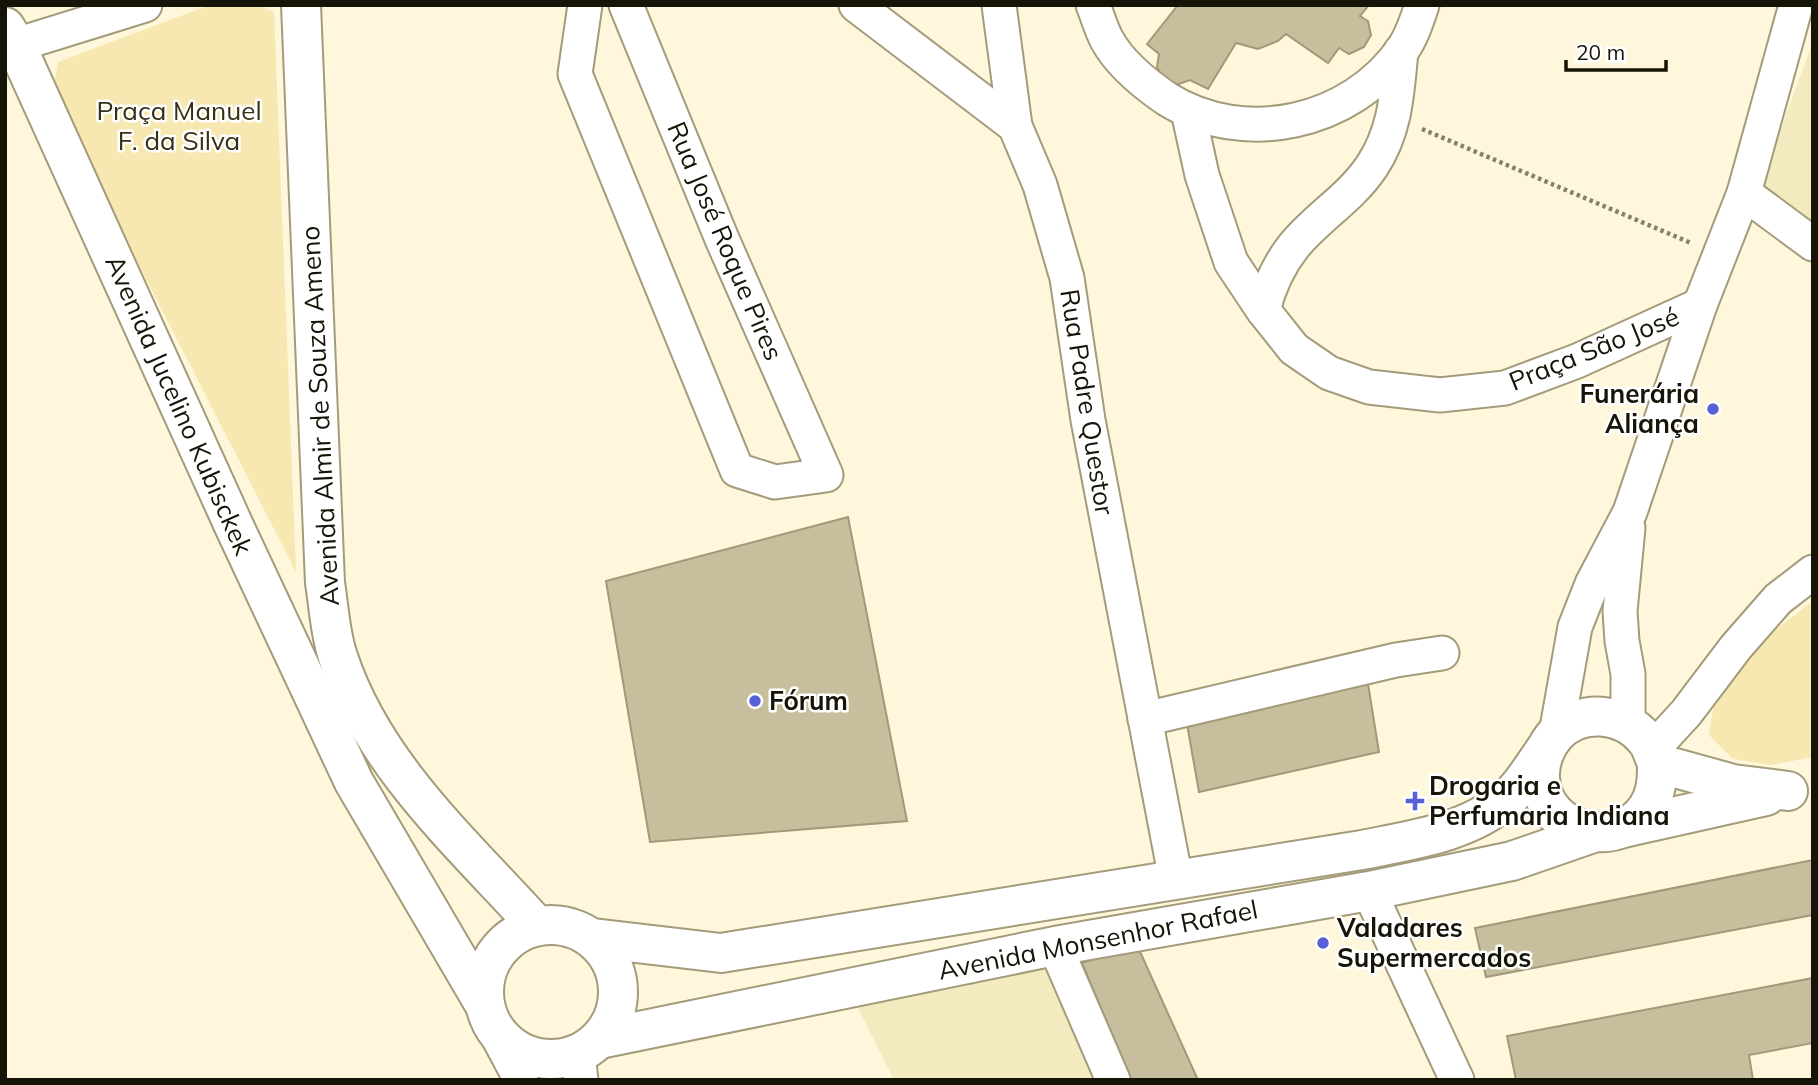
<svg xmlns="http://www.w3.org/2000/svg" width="1818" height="1085" viewBox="0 0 1818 1085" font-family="Mulish,sans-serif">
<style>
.built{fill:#f4eabf}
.green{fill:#f6e8b0}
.building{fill:#c6be9d;stroke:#a19979;stroke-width:2}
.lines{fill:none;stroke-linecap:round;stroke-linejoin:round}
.minor-casing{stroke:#a49b7b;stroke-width:37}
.major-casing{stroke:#a49b7b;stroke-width:42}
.path{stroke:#85806c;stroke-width:4.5;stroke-dasharray:3.5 3.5;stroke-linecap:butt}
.minor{stroke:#fff;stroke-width:33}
.major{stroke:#fff;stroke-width:38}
.poi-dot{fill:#5860d8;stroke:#fff;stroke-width:2.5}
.labels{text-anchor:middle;stroke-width:5;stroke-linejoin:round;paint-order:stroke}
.park-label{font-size:26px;fill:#383013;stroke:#fff}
.street-label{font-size:26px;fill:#161307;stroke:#fff}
.poi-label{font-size:26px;font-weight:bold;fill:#161307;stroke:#fff;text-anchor:start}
</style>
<rect width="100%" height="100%" fill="#fef7db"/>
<g class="built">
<polygon points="1813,41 1813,227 1758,192"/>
<polygon points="1055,946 1114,1080 894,1080 857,1006"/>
</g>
<g class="green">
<polygon points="210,5 259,5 274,12 296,572 52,95 58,62"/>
<polygon points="1813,601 1813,757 1771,765 1733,759 1709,735 1715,698 1753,647"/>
</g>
<g class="building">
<polygon points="1178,5 1369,5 1360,16 1368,21 1371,35 1364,47 1349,54 1339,48 1328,63 1286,34 1278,41 1258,49 1236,43 1208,89 1190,80 1176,85 1164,81 1157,67 1159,54 1147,44"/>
<polygon points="848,517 907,821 650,842 606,581"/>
<polygon points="1368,684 1379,752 1199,792 1187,724"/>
<polygon points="1813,860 1813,915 1486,977 1475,928"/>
<polygon points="1137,945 1198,1080 1131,1080 1082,963"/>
<polygon points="1813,978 1813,1043 1749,1055 1753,1080 1516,1080 1507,1036"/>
</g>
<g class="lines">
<defs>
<g id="minor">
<polyline points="585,5 575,74 737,470 775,482 826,475 722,239 626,5"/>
<polyline points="856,5 1015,126 1040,185 1067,278 1088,420 1176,880"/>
<polyline points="999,5 1015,126"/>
<path d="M1093 5C1098 17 1101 29 1107 40 1120 64 1145 84 1167 99 1244 147 1351 124 1403 49 1412 36 1417 20 1422 5"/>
<polyline points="16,45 145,5"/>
<polyline points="1188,111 1202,175 1231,262 1263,310 1294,349 1329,373 1369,387 1440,395 1505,388 1577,361 1700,305"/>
<polyline points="1744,193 1813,244"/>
<path d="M1263 310C1269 287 1278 266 1293 247 1316 218 1351 198 1372 166 1396 130 1397 92 1401 51"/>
<polyline points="1145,719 1396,660 1442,653"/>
<polyline points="1628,724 1628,674 1622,641 1620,611 1628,528"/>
<polyline points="1556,734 1575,627 1592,584 1630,512 1700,305 1744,193 1796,5"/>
<polyline points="1651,751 1686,713 1736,647 1778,599 1813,572"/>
<polyline points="1369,891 1457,1080"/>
<polyline points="1055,946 1113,1080"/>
<polyline points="497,1035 521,1080"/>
<polyline points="578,1055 581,1080"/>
</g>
<g id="major">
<path d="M301 5 325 583C329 607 330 634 338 657 373 765 463 844 537 926"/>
<polyline points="5,27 16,45 234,526 354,782 483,1002"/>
<path d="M1657 763C1657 776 1657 787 1652 799 1628 854 1543 836 1540 778 1539 763 1545 746 1556 734 1580 708 1623 712 1645 739 1651 745 1653 755 1657 763L1733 784 1788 791"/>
<polyline points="1623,828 1766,796"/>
<circle cx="551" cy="992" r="67"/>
<path d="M593 938 721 953 1362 850C1411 840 1469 833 1509 797 1523 785 1534 765 1545 750"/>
<polyline points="600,1039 1055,946 1369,891 1512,861 1593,833"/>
</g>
</defs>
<use href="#minor" class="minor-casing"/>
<use href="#major" class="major-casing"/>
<polyline class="path" points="1422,129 1691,243"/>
<use href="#minor" class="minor"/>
<use href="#major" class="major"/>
</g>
<g class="poi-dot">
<circle cx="1713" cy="409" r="7"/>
<circle cx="755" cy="701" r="7"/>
<path d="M1411.5 790.5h7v7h7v7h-7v7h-7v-7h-7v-7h7z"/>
<circle cx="1323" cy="943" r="7"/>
</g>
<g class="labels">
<g class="park-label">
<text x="179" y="120">Praça Manuel<tspan x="179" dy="30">F. da Silva</tspan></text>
</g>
<g class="street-label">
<text transform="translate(725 241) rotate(67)" y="9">Rua José Roque Pires</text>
<text transform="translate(1594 349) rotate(-22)" y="9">Praça São José</text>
<text transform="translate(1087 402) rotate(81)" y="9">Rua Padre Questor</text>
<text transform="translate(179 405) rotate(66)" y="9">Avenida Jucelino Kubisckek</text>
<text transform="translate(320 416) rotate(-93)" y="9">Avenida Almir de Souza Ameno</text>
<text transform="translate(1098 940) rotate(-11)" y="9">Avenida Monsenhor Rafael</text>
</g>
<g class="poi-label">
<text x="1699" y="403" text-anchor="end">Funerária<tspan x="1699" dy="30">Aliança</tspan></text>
<text x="769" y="710">Fórum</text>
<text x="1429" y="795">Drogaria e<tspan x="1429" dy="30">Perfumaria Indiana</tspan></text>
<text x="1337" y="937">Valadares<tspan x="1337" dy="30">Supermercados</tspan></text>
</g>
</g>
<rect width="1818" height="1085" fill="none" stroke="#161307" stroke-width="14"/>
<path d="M1566 60v10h100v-10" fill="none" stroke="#161307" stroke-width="3.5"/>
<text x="1576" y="60" font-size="21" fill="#161307" stroke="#ffffff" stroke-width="5" paint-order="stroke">20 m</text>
</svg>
